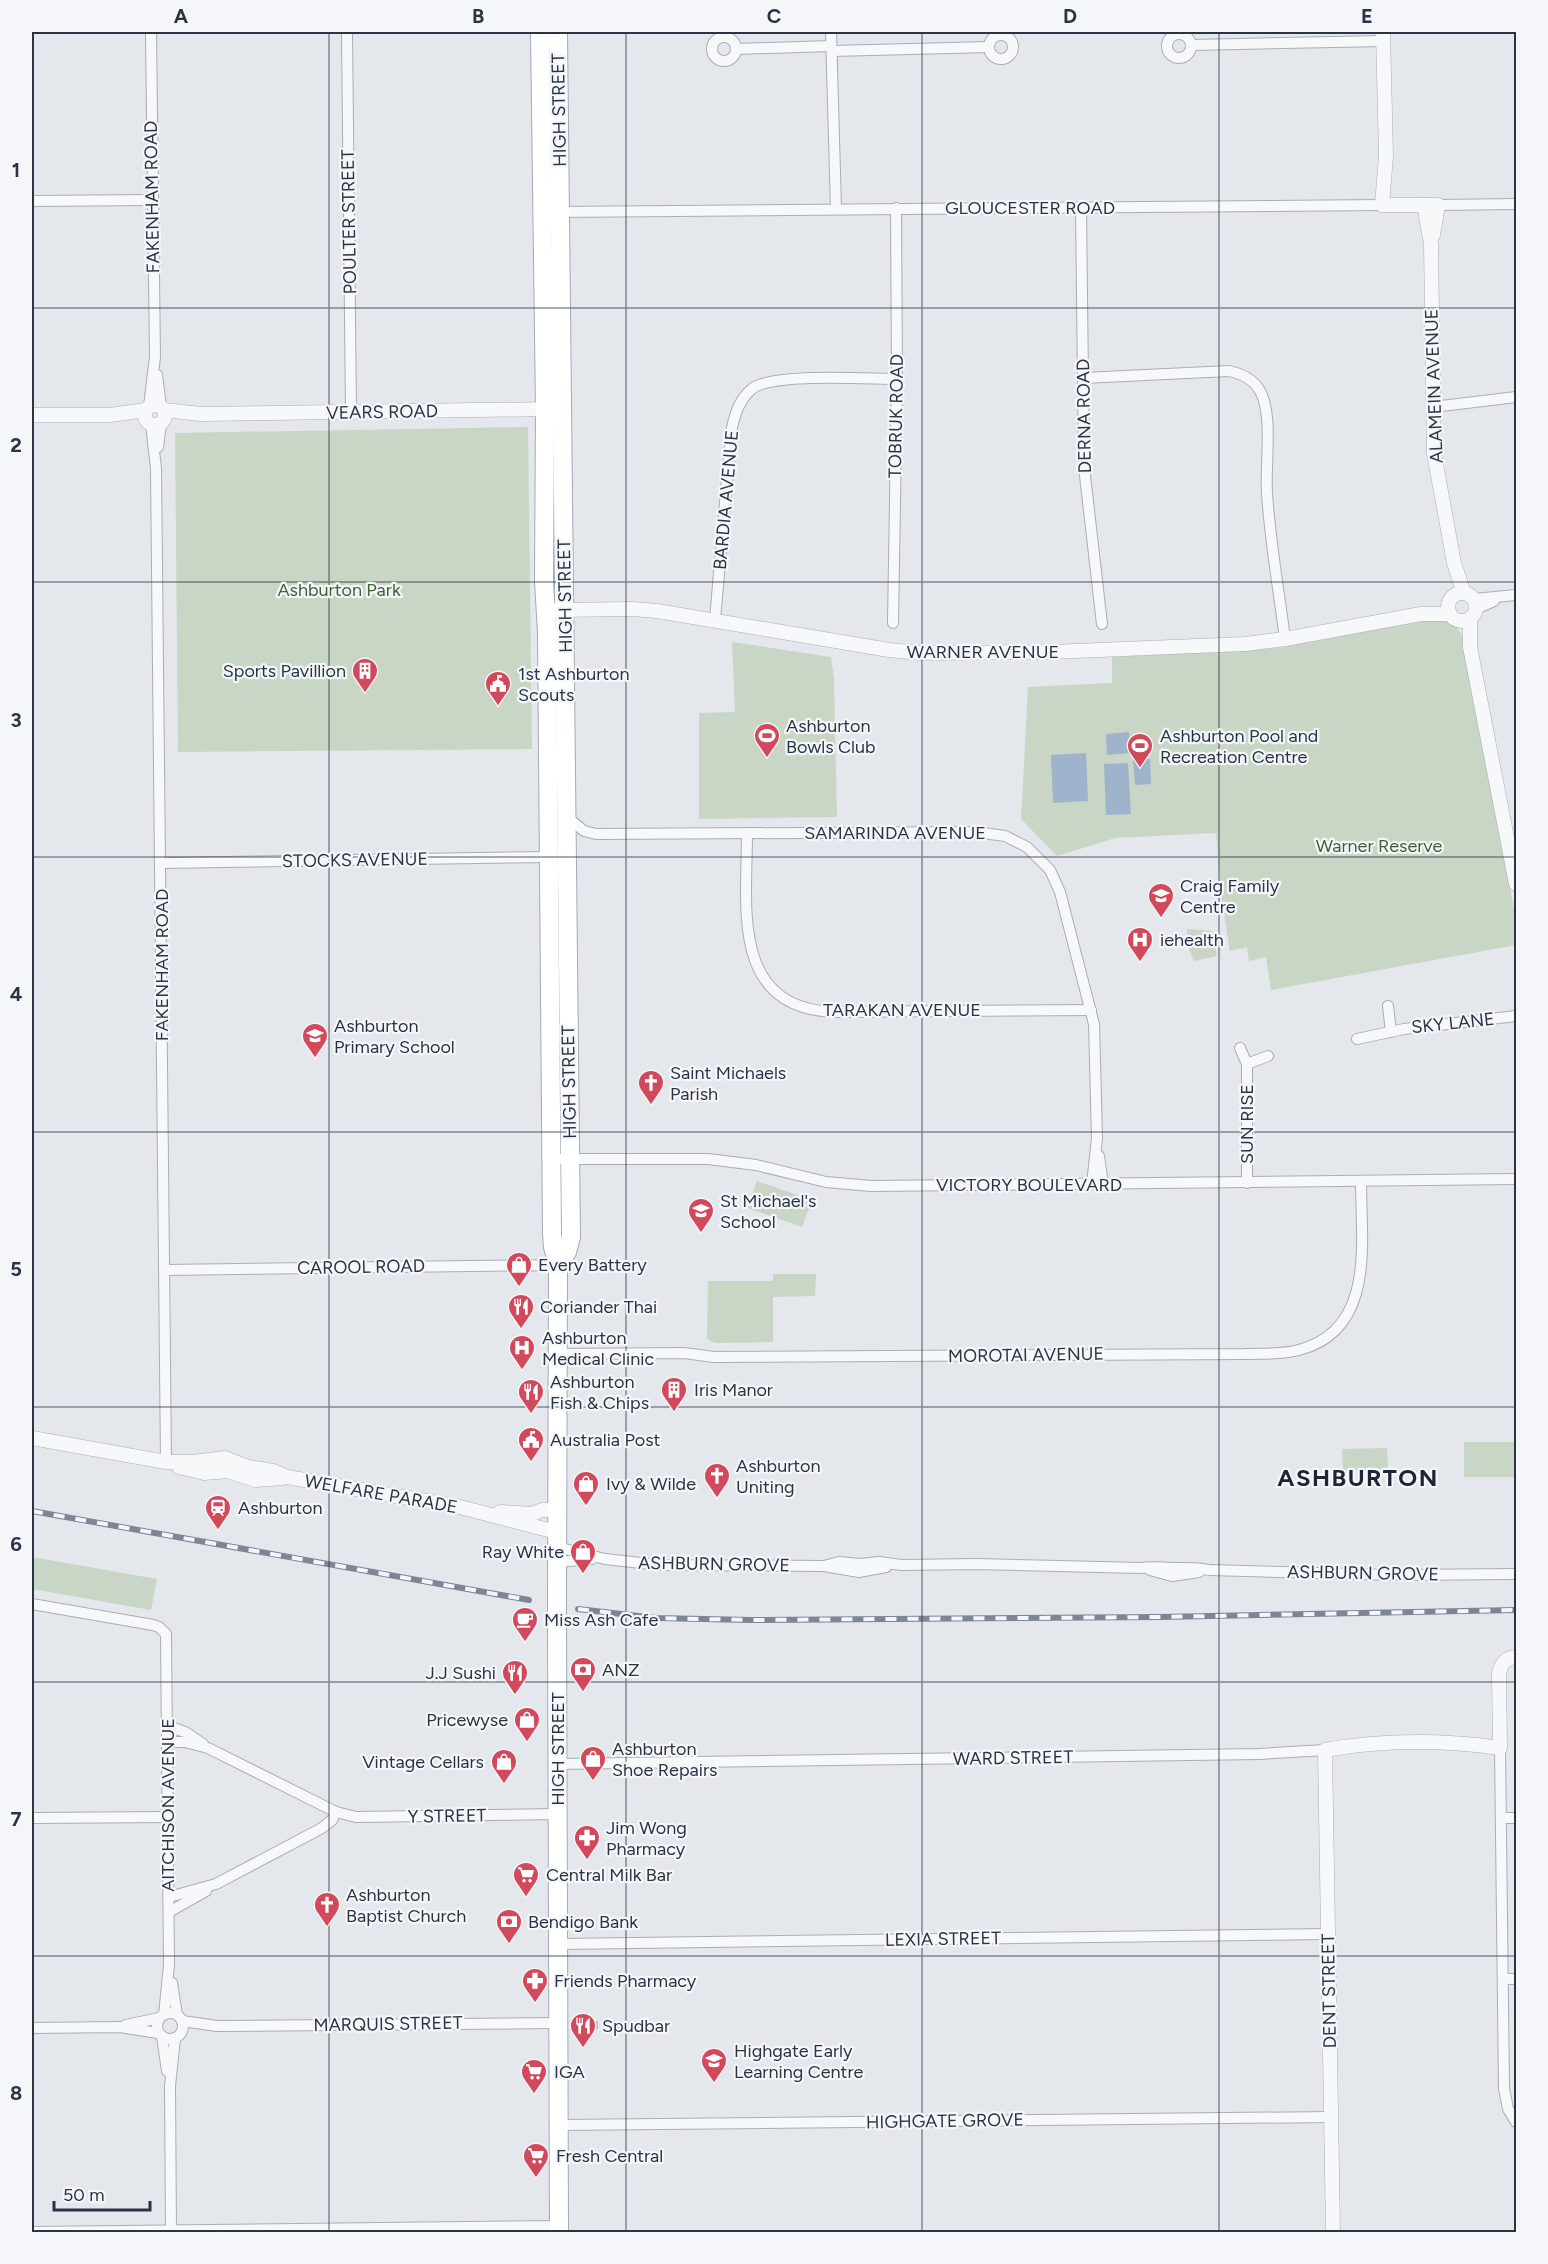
<svg xmlns="http://www.w3.org/2000/svg" width="1548" height="2264" viewBox="0 0 1548 2264" font-family="Figtree,sans-serif">
<style>
.green{fill:#c9d6c5}
.water{fill:#9fb4cc}
.lines{fill:none;stroke-linecap:round;stroke-linejoin:round}
.pedestrian-tunnel{stroke:#bfc3cb;stroke-width:8;stroke-dasharray:8 4;stroke-linecap:butt}
.minor-casing{stroke:#a9aeb7;stroke-width:12}
.tertiary-casing{stroke:#a9aeb7;stroke-width:15}
.primary-casing{stroke:#a3abb8;stroke-width:20}
.minor{stroke:#f7f8fa;stroke-width:10}
.tertiary{stroke:#f7f8fa;stroke-width:14}
.primary{stroke:#fff;stroke-width:18}
.rail-casing{stroke:#7d8696;stroke-width:6}
.rail{stroke:#f4f6f9;stroke-width:4;stroke-dasharray:11;stroke-linecap:butt}
.primary-bridge-casing{stroke:#a3abb8;stroke-width:20;stroke-linecap:butt}
.primary-bridge{stroke:#fff;stroke-width:18}
.grid{fill:none;stroke:#2b3445;stroke-width:1.5;stroke-opacity:0.55}
.labels{text-anchor:middle;stroke-width:4.5;stroke-linejoin:round;paint-order:stroke}
.street-label{font-size:18px;fill:#2b3445;stroke:#f4f6f9}
.park-label{font-size:18px;fill:#3f6138;stroke:#f4f6f9}
.poi-label{font-size:18px;fill:#2b3445;stroke:#f4f6f9;text-anchor:start}
.district-label{font-size:24px;font-weight:bold;letter-spacing:1.5px;fill:#1d2536;stroke:#f4f6f9}
.neatline{fill:none;stroke:#2b3445;stroke-width:2}
.grid-label{font-size:20px;text-anchor:middle;font-weight:bold;fill:#2b3445}
</style>
<rect width="100%" height="100%" fill="#e4e7ec"/>
<g class="green">
<polygon points="528,427 532,749 178,752 175,433"/>
<polygon points="1430,619 1451,620 1462,635 1516,919 1516,945 1271,990 1266,957 1249,961 1247,947 1230,951 1222,901 1216,833 1115,838 1057,856 1021,819 1028,687 1112,683 1112,657 1279,648"/>
<polygon points="732,642 831,657 834,678 837,817 699,819 699,713 735,712"/>
<polygon points="1187,929 1212,931 1217,956 1194,961 1187,945"/>
<polygon points="757,1181 812,1200 802,1227 747,1208"/>
<polygon points="773,1274 816,1274 815,1296 773,1297 773,1342 715,1343 707,1339 708,1281 773,1281"/>
<rect x="1464" y="1442" width="52" height="35"/>
<polygon points="1387,1448 1388,1469 1343,1470 1342,1449"/>
<polygon points="32,1557 157,1579 151,1610 32,1589"/>
</g>
<g class="water">
<polygon points="1129,732 1131,753 1107,755 1106,734"/>
<polygon points="1086,753 1088,801 1053,803 1051,755"/>
<polygon points="1150,759 1151,784 1135,785 1133,760"/>
<polygon points="1128,763 1131,814 1106,815 1104,764"/>
</g>
<g class="lines">
<polyline class="pedestrian-tunnel" points="578,2025 652,2025"/>
<defs>
<g id="minor">
<polyline points="347,32 351,413"/>
<polyline points="831,32 836,209"/>
<circle cx="1179" cy="46" r="12"/>
<circle cx="1001" cy="47" r="12"/>
<circle cx="724" cy="49" r="12"/>
<polyline points="1192,45 1383,41"/>
<polyline points="736,49 831,46"/>
<polyline points="832,51 989,47"/>
<polyline points="32,201 152,200"/>
<polyline points="1438,205 1516,204"/>
<polyline points="1081,208 1084,467 1102,624"/>
<polyline points="557,212 1382,205"/>
<polyline points="157,375 161,406"/>
<path d="M1083 378 1229 371C1243 374 1255 380 1261 393 1273 417 1265 466 1267 493 1270 542 1279 591 1285 639"/>
<polyline points="149,406 155,357 151,32"/>
<polyline points="1433,407 1516,397"/>
<polyline points="151,425 156,468 166,1462"/>
<polyline points="158,447 161,424"/>
<polyline points="1474,599 1516,595"/>
<polyline points="1476,609 1494,601"/>
<path d="M715 620 731 433C734 416 739 399 753 388 775 373 867 379 897 379"/>
<polyline points="893,623 897,379 896,208"/>
<polyline points="567,817 584,831 596,834 976,832 1005,836 1027,847 1050,870 1060,892 1094,1024 1097,1138 1092,1184"/>
<path d="M747 833C747 907 730 1008 834 1012L1091 1010"/>
<polyline points="161,863 548,857"/>
<polyline points="1388,1006 1391,1032"/>
<polyline points="1357,1039 1404,1029 1516,1016"/>
<polyline points="1240,1048 1247,1064"/>
<polyline points="1099,1156 1103,1185"/>
<polyline points="551,1159 708,1159 756,1165 826,1182 871,1186 1516,1179"/>
<polyline points="1247,1183 1247,1064 1268,1056"/>
<polyline points="165,1270 558,1265"/>
<path d="M557 1354 684 1353 714 1357 1244 1354C1262 1353 1281 1355 1299 1350 1376 1330 1361 1242 1361 1182"/>
<polyline points="557,1547 605,1559 659,1565 824,1566 859,1572 886,1567"/>
<polyline points="557,1562 592,1559"/>
<path d="M824 1566 839 1562 860 1564 879 1562 901 1565 977 1564 1141 1568C1153 1566 1163 1568 1175 1568 1188 1568 1195 1567 1209 1570L1396 1575 1516 1574"/>
<polyline points="1150,1570 1172,1576 1199,1572"/>
<polyline points="32,1604 153,1625 159,1627 166,1634 169,1965 164,2015"/>
<polyline points="168,1726 185,1732 203,1744"/>
<polyline points="167,1742 185,1742 208,1748 336,1812"/>
<polyline points="1500,1748 1504,2088 1508,2109 1516,2122"/>
<polyline points="558,1764 1259,1754 1325,1750"/>
<polyline points="32,1818 168,1817"/>
<polyline points="1501,1818 1516,1818"/>
<polyline points="169,1897 216,1884 322,1828 332,1820 336,1812 356,1817 558,1814"/>
<polyline points="169,1912 206,1891"/>
<polyline points="559,1944 1328,1934"/>
<polyline points="1503,1979 1516,1979"/>
<polyline points="172,1983 177,2015"/>
<circle cx="170" cy="2026" r="13"/>
<polyline points="182,2021 217,2026 559,2023"/>
<polyline points="126,2025 159,2018"/>
<polyline points="32,2028 120,2027 158,2033"/>
<polyline points="162,2036 167,2071"/>
<polyline points="559,2125 1331,2117"/>
<polyline points="32,2232 559,2226"/>
<polyline points="171,2232 170,2086 175,2038"/>
</g>
<g id="tertiary">
<polyline points="1383,32 1386,156 1382,205 1438,205 1433,235"/>
<polyline points="1424,205 1431,244 1434,453 1454,563 1464,593"/>
<circle cx="155" cy="415" r="10"/>
<polyline points="164,410 201,414 554,409"/>
<polyline points="32,415 110,415 146,410"/>
<circle cx="1462" cy="607" r="14"/>
<polyline points="557,610 632,609 657,611 889,650 920,653 1051,652 1245,644 1285,639 1421,614 1450,614"/>
<polyline points="1470,618 1470,647 1516,884"/>
<polyline points="32,1438 166,1462 193,1462 225,1458 248,1467 273,1471 287,1477 460,1507 556,1532"/>
<polyline points="179,1467 204,1473 228,1471 255,1480 283,1478"/>
<polyline points="500,1512 532,1514 542,1510 556,1510"/>
<path d="M1333 2232 1325 1750C1382 1740 1443 1740 1500 1748L1499 1674C1501 1663 1506 1658 1516 1657"/>
</g>
<g id="primary">
<polyline points="540,32 545,410 544,582 547,632 552,1233 553,1247 558,1265 557,1594"/>
<polyline points="558,1265 567,1252 571,1237 558,32"/>
<polyline points="557,1618 559,2232"/>
</g>
</defs>
<use href="#minor" class="minor-casing"/>
<use href="#tertiary" class="tertiary-casing"/>
<use href="#primary" class="primary-casing"/>
<use href="#minor" class="minor"/>
<use href="#tertiary" class="tertiary"/>
<use href="#primary" class="primary"/>
<defs>
<g id="rail">
<polyline points="32,1511 529,1600"/>
<polyline points="578,1609 656,1618 751,1620 1160,1617 1516,1610"/>
</g>
</defs>
<use href="#rail" class="rail-casing"/>
<use href="#rail" class="rail"/>
<defs>
<polyline id="primary-bridge" points="557,1594 557,1618"/>
</defs>
<use href="#primary-bridge" class="primary-bridge-casing"/>
<use href="#primary-bridge" class="primary-bridge"/>
</g>
<path class="grid" d="M329 32V2232M626 32V2232M922 32V2232M1219 32V2232M32 308H1516M32 582H1516M32 857H1516M32 1132H1516M32 1407H1516M32 1682H1516M32 1956H1516"/>
<defs>
<symbol id="building-pin" viewBox="-11 -11 22 30"><path d="M0 17L-7.5 6A9.5 9.5 0 1 1 7.5 6Z" fill="#d1495b" stroke="#f4f6f9"/><path d="M-4-6H4V6H1V3H-1V6H-4ZM-2.5-4.3h1.7v1.8h-1.7ZM.8-4.3h1.7v1.8H.8ZM-2.5-1h1.7V.8h-1.7ZM.8-1h1.7V.8H.8Z" fill="#fff"/></symbol>
<symbol id="civic-pin" viewBox="-11 -11 22 30"><path d="M0 17L-7.5 6A9.5 9.5 0 1 1 7.5 6Z" fill="#d1495b" stroke="#f4f6f9"/><path d="M-.6-6.5H3V-4.5H.6V-3L4-1V1h2V6H-6V1h2V-1L-.6-3ZM-1.2 2.5V6h2.4V2.5Z" fill="#fff"/></symbol>
<symbol id="stadium-pin" viewBox="-11 -11 22 30"><path d="M0 17L-7.5 6A9.5 9.5 0 1 1 7.5 6Z" fill="#d1495b" stroke="#f4f6f9"/><path d="M0-5a6.5 5 0 1 0 0 10a6.5 5 0 1 0 0-10ZM-3.5-1.8h7v3.6h-7Z" fill="#fff"/></symbol>
<symbol id="school-pin" viewBox="-11 -11 22 30"><path d="M0 17L-7.5 6A9.5 9.5 0 1 1 7.5 6Z" fill="#d1495b" stroke="#f4f6f9"/><path d="M0-5L7-2L0 1L-7-2ZM-4 1L0 2.5L4 1V4Q0 6-4 4Z" fill="#fff"/></symbol>
<symbol id="hospital-pin" viewBox="-11 -11 22 30"><path d="M0 17L-7.5 6A9.5 9.5 0 1 1 7.5 6Z" fill="#d1495b" stroke="#f4f6f9"/><path d="M-5-5h3v3.5h4V-5h3V5h-3V1.5h-4V5h-3Z" fill="#fff"/></symbol>
<symbol id="church-pin" viewBox="-11 -11 22 30"><path d="M0 17L-7.5 6A9.5 9.5 0 1 1 7.5 6Z" fill="#d1495b" stroke="#f4f6f9"/><path d="M-1.2-6h2.4v3.5h3.3v2.4h-3.3V6h-2.4V-.1h-3.3v-2.4h3.3Z" fill="#fff"/></symbol>
<symbol id="shop-pin" viewBox="-11 -11 22 30"><path d="M0 17L-7.5 6A9.5 9.5 0 1 1 7.5 6Z" fill="#d1495b" stroke="#f4f6f9"/><path d="M-5-2.5h2.3a2.7 3.5 0 0 1 5.4 0H5L5.5 6h-11ZM-1.5-2.5h3a1.5 2.3 0 0 0-3 0Z" fill="#fff"/></symbol>
<symbol id="restaurant-pin" viewBox="-11 -11 22 30"><path d="M0 17L-7.5 6A9.5 9.5 0 1 1 7.5 6Z" fill="#d1495b" stroke="#f4f6f9"/><path d="M-5-6h1v4h1v-4h1v4h1v-4h1v5L-1.5 .5V6h-2V.5L-5-1ZM5-6V6H3V1.5H1.5Q1.5-4 5-6Z" fill="#fff"/></symbol>
<symbol id="station-pin" viewBox="-11 -11 22 30"><path d="M0 17L-7.5 6A9.5 9.5 0 1 1 7.5 6Z" fill="#d1495b" stroke="#f4f6f9"/><path d="M-3-6H3Q5-6 5-4V2Q5 4 3 4L4.5 6H3L1.5 4h-3L-3 6H-4.5L-3 4Q-5 4-5 2V-4Q-5-6-3-6ZM-3.5-4v3h7v-3ZM-3.5 1v1.5H-2V1ZM2 1v1.5H3.5V1Z" fill="#fff"/></symbol>
<symbol id="cafe-pin" viewBox="-11 -11 22 30"><path d="M0 17L-7.5 6A9.5 9.5 0 1 1 7.5 6Z" fill="#d1495b" stroke="#f4f6f9"/><path d="M-5.5-4.5H6V0H3Q3 3.5 0 3.5H-2.5Q-5.5 3.5-5.5 0ZM3-3.2v2h1.7v-2ZM-6 4.5H4V6H-6Z" fill="#fff"/></symbol>
<symbol id="bank-pin" viewBox="-11 -11 22 30"><path d="M0 17L-7.5 6A9.5 9.5 0 1 1 7.5 6Z" fill="#d1495b" stroke="#f4f6f9"/><path d="M-6-4H6V4H-6ZM0-2.3a2.3 2.3 0 1 0 0 4.6a2.3 2.3 0 1 0 0-4.6Z" fill="#fff"/></symbol>
<symbol id="pharmacy-pin" viewBox="-11 -11 22 30"><path d="M0 17L-7.5 6A9.5 9.5 0 1 1 7.5 6Z" fill="#d1495b" stroke="#f4f6f9"/><path d="M-2-6h4v4h4v4h-4v4h-4v-4h-4v-4h4Z" fill="#fff"/></symbol>
<symbol id="supermarket-pin" viewBox="-11 -11 22 30"><path d="M0 17L-7.5 6A9.5 9.5 0 1 1 7.5 6Z" fill="#d1495b" stroke="#f4f6f9"/><path d="M-6-5.5h2.5l.6 2H6L4.5 2H-2.5L-4.4-4H-6ZM-1.5 3.2a1.3 1.3 0 1 0 .1 0ZM3 3.2a1.3 1.3 0 1 0 .1 0Z" fill="#fff"/></symbol>
</defs>
<g fill-rule="evenodd">
<use href="#building-pin" x="350" y="656" width="30" height="40"/>
<use href="#civic-pin" x="483" y="669" width="30" height="40"/>
<use href="#stadium-pin" x="752" y="721" width="30" height="40"/>
<use href="#stadium-pin" x="1125" y="731" width="30" height="40"/>
<use href="#school-pin" x="1146" y="881" width="30" height="40"/>
<use href="#hospital-pin" x="1125" y="925" width="30" height="40"/>
<use href="#school-pin" x="300" y="1021" width="30" height="40"/>
<use href="#church-pin" x="636" y="1068" width="30" height="40"/>
<use href="#school-pin" x="686" y="1196" width="30" height="40"/>
<use href="#shop-pin" x="504" y="1250" width="30" height="40"/>
<use href="#restaurant-pin" x="506" y="1292" width="30" height="40"/>
<use href="#hospital-pin" x="507" y="1333" width="30" height="40"/>
<use href="#building-pin" x="659" y="1375" width="30" height="40"/>
<use href="#restaurant-pin" x="516" y="1377" width="30" height="40"/>
<use href="#civic-pin" x="516" y="1425" width="30" height="40"/>
<use href="#church-pin" x="702" y="1461" width="30" height="40"/>
<use href="#shop-pin" x="571" y="1469" width="30" height="40"/>
<use href="#station-pin" x="203" y="1493" width="30" height="40"/>
<use href="#shop-pin" x="568" y="1537" width="30" height="40"/>
<use href="#cafe-pin" x="510" y="1605" width="30" height="40"/>
<use href="#bank-pin" x="568" y="1655" width="30" height="40"/>
<use href="#restaurant-pin" x="500" y="1658" width="30" height="40"/>
<use href="#shop-pin" x="512" y="1705" width="30" height="40"/>
<use href="#shop-pin" x="578" y="1744" width="30" height="40"/>
<use href="#shop-pin" x="489" y="1747" width="30" height="40"/>
<use href="#pharmacy-pin" x="572" y="1823" width="30" height="40"/>
<use href="#supermarket-pin" x="511" y="1860" width="30" height="40"/>
<use href="#church-pin" x="312" y="1890" width="30" height="40"/>
<use href="#bank-pin" x="494" y="1907" width="30" height="40"/>
<use href="#pharmacy-pin" x="520" y="1966" width="30" height="40"/>
<use href="#restaurant-pin" x="568" y="2011" width="30" height="40"/>
<use href="#school-pin" x="699" y="2046" width="30" height="40"/>
<use href="#supermarket-pin" x="519" y="2057" width="30" height="40"/>
<use href="#supermarket-pin" x="521" y="2141" width="30" height="40"/>
</g>
<g class="labels">
<g class="street-label">
<text transform="translate(559 110) rotate(-91)" y="6">HIGH STREET</text>
<text transform="translate(152 197) rotate(-91)" y="6">FAKENHAM ROAD</text>
<text x="1030" y="214">GLOUCESTER ROAD</text>
<text transform="translate(349 222) rotate(-91)" y="6">POULTER STREET</text>
<text transform="translate(1434 386) rotate(-92)" y="6">ALAMEIN AVENUE</text>
<text transform="translate(382 412) rotate(-1)" y="6">VEARS ROAD</text>
<text transform="translate(896 416) rotate(-89)" y="6">TOBRUK ROAD</text>
<text transform="translate(1084 416) rotate(-91)" y="6">DERNA ROAD</text>
<text transform="translate(726 500) rotate(-85)" y="6">BARDIA AVENUE</text>
<text transform="translate(565 596) rotate(-91)" y="6">HIGH STREET</text>
<text x="983" y="658">WARNER AVENUE</text>
<text x="895" y="839">SAMARINDA AVENUE</text>
<text transform="translate(355 860) rotate(-1)" y="6">STOCKS AVENUE</text>
<text transform="translate(162 965) rotate(-90)" y="6">FAKENHAM ROAD</text>
<text x="902" y="1016">TARAKAN AVENUE</text>
<text transform="translate(1453 1023) rotate(-6)" y="6">SKY LANE</text>
<text transform="translate(569 1082) rotate(-91)" y="6">HIGH STREET</text>
<text transform="translate(1247 1124) rotate(-90)" y="6">SUN RISE</text>
<text x="1029" y="1191">VICTORY BOULEVARD</text>
<text transform="translate(361 1267) rotate(-1)" y="6">CAROOL ROAD</text>
<text transform="translate(1026 1355) rotate(-1)" y="6">MOROTAI AVENUE</text>
<text transform="translate(381 1494) rotate(10)" y="6">WELFARE PARADE</text>
<text transform="translate(714 1564) rotate(1)" y="6">ASHBURN GROVE</text>
<text transform="translate(1363 1573) rotate(1)" y="6">ASHBURN GROVE</text>
<text transform="translate(558 1749) rotate(-90)" y="6">HIGH STREET</text>
<text transform="translate(1013 1758) rotate(-1)" y="6">WARD STREET</text>
<text transform="translate(168 1805) rotate(-90)" y="6">AITCHISON AVENUE</text>
<text transform="translate(447 1816) rotate(-1)" y="6">Y STREET</text>
<text transform="translate(943 1939) rotate(-1)" y="6">LEXIA STREET</text>
<text transform="translate(1329 1991) rotate(-91)" y="6">DENT STREET</text>
<text transform="translate(388 2024) rotate(-1)" y="6">MARQUIS STREET</text>
<text transform="translate(945 2121) rotate(-1)" y="6">HIGHGATE GROVE</text>
</g>
<g class="park-label">
<text x="339" y="596">Ashburton Park</text>
<text x="1379" y="852">Warner Reserve</text>
</g>
<g class="poi-label">
<text x="346" y="677" text-anchor="end">Sports Pavillion</text>
<text x="518" y="680">1st Ashburton<tspan x="518" dy="21">Scouts</tspan></text>
<text x="786" y="732">Ashburton<tspan x="786" dy="21">Bowls Club</tspan></text>
<text x="1160" y="742">Ashburton Pool and<tspan x="1160" dy="21">Recreation Centre</tspan></text>
<text x="1180" y="892">Craig Family<tspan x="1180" dy="21">Centre</tspan></text>
<text x="1160" y="946">iehealth</text>
<text x="334" y="1032">Ashburton<tspan x="334" dy="21">Primary School</tspan></text>
<text x="670" y="1079">Saint Michaels<tspan x="670" dy="21">Parish</tspan></text>
<text x="720" y="1207">St Michael's<tspan x="720" dy="21">School</tspan></text>
<text x="538" y="1271">Every Battery</text>
<text x="540" y="1313">Coriander Thai</text>
<text x="542" y="1344">Ashburton<tspan x="542" dy="21">Medical Clinic</tspan></text>
<text x="550" y="1388">Ashburton<tspan x="550" dy="21">Fish &amp; Chips</tspan></text>
<text x="694" y="1396">Iris Manor</text>
<text x="550" y="1446">Australia Post</text>
<text x="736" y="1472">Ashburton<tspan x="736" dy="21">Uniting</tspan></text>
<text x="606" y="1490">Ivy &amp; Wilde</text>
<text x="238" y="1514">Ashburton</text>
<text x="564" y="1558" text-anchor="end">Ray White</text>
<text x="544" y="1626">Miss Ash Cafe</text>
<text x="602" y="1676">ANZ</text>
<text x="496" y="1679" text-anchor="end">J.J Sushi</text>
<text x="508" y="1726" text-anchor="end">Pricewyse</text>
<text x="612" y="1755">Ashburton<tspan x="612" dy="21">Shoe Repairs</tspan></text>
<text x="484" y="1768" text-anchor="end">Vintage Cellars</text>
<text x="606" y="1834">Jim Wong<tspan x="606" dy="21">Pharmacy</tspan></text>
<text x="546" y="1881">Central Milk Bar</text>
<text x="346" y="1901">Ashburton<tspan x="346" dy="21">Baptist Church</tspan></text>
<text x="528" y="1928">Bendigo Bank</text>
<text x="554" y="1987">Friends Pharmacy</text>
<text x="602" y="2032">Spudbar</text>
<text x="734" y="2057">Highgate Early<tspan x="734" dy="21">Learning Centre</tspan></text>
<text x="554" y="2078">IGA</text>
<text x="556" y="2162">Fresh Central</text>
</g>
<g class="district-label">
<text x="1358" y="1486">ASHBURTON</text>
</g>
</g>
<rect width="1548" height="2264" fill="none" stroke="#f4f6f9" stroke-width="66"/>
<path d="M54 2201v9h96v-9" fill="none" stroke="#2b3445" stroke-width="3"/>
<text x="63" y="2201" font-size="18" fill="#2b3445" stroke="#f4f6f9" stroke-width="4.5" paint-order="stroke">50 m</text>
<rect x="33" y="33" width="1482" height="2198" class="neatline"/>
<g class="grid-label">
<text x="181" y="23">A</text>
<text x="478" y="23">B</text>
<text x="774" y="23">C</text>
<text x="1070" y="23">D</text>
<text x="1367" y="23">E</text>
<text x="16" y="177">1</text>
<text x="16" y="452">2</text>
<text x="16" y="727">3</text>
<text x="16" y="1001">4</text>
<text x="16" y="1276">5</text>
<text x="16" y="1551">6</text>
<text x="16" y="1826">7</text>
<text x="16" y="2100">8</text>
</g>
</svg>
